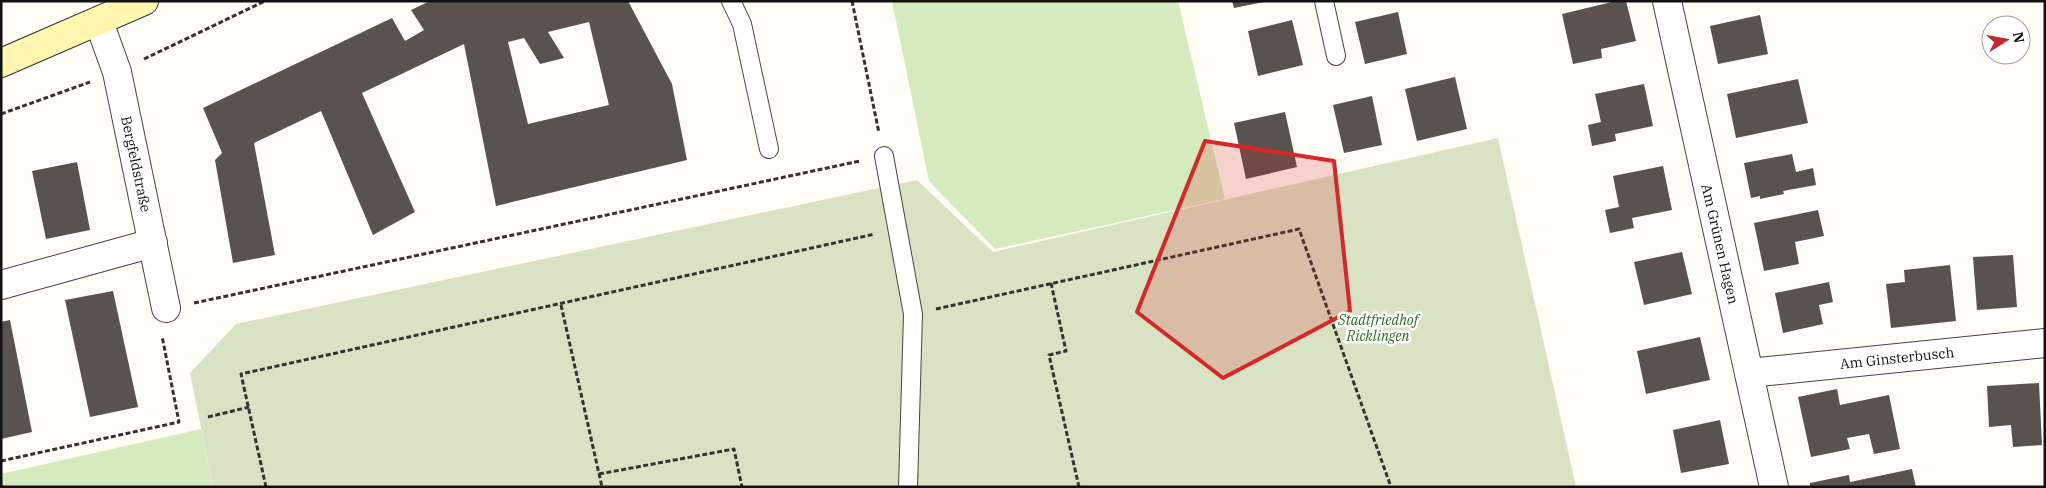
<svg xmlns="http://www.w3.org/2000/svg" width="2046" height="488" viewBox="0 0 2046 488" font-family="'IBM Plex Serif',serif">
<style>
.green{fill:#d5ebbd}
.cemetery{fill:#d9e3c4}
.building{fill:#5a524d;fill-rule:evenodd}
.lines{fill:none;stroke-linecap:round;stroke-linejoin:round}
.lane-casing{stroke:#444;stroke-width:20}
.street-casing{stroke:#444;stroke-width:30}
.secondary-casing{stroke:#333;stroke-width:30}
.path{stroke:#333;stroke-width:3;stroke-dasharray:5 2.5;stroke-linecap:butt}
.lane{stroke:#fff;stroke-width:18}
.street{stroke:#fff;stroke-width:28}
.secondary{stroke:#fff6b0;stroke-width:28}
.marked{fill:#d62828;fill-opacity:0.2;stroke:#d62828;stroke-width:4;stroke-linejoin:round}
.labels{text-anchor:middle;stroke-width:5;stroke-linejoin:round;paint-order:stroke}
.street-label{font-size:14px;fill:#111;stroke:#fff}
.park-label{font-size:14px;font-style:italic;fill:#2f6b1f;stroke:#fff}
</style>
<rect width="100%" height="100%" fill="#fffdf5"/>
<g class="green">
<polygon points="892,1 1178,1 1225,199 995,249 929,181"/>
<polygon points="201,429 213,487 1,487 1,474"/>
</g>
<polygon class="cemetery" points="1498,138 1576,487 213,487 190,373 236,324 917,180 993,252"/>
<g class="building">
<path d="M430 1H628L672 84 687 160 496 206 464 44 362 93 415 212 373 235 321 111 254 143 275 255 233 263 215 160 222 153 203 108 392 18 405 41 424 30 411 10ZM589 22 609 105 528 124 508 42 524 38 540 64 564 58 548 32Z"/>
<polygon points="1232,1 1263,1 1264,2 1234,8"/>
<polygon points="1616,1 1626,1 1636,41 1601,49 1602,58 1573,64 1562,14"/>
<polygon points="1398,12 1407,54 1365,64 1355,22"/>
<polygon points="1760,15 1768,54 1718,64 1710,26"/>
<polygon points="1292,20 1303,65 1258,76 1248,31"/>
<polygon points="1455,77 1467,129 1417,141 1405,89"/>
<polygon points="1798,79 1808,123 1736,138 1727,94"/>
<polygon points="1644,84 1653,126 1615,134 1616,141 1592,146 1588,125 1601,122 1595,94"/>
<polygon points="1372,96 1382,145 1344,153 1333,105"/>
<polygon points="1285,112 1297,167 1246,179 1234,123"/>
<polygon points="1792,154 1796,172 1813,168 1816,185 1783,191 1784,194 1760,199 1760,196 1751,198 1744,163"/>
<polygon points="77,162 90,230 46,239 32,171"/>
<polygon points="1663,166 1672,210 1632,218 1634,228 1610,233 1605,210 1619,207 1613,176"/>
<polygon points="1818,210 1824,236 1795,242 1799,264 1764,271 1754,223"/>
<polygon points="1682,252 1692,294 1644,305 1634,262"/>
<polygon points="2013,255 2017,307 1977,310 1973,257"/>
<polygon points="1950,265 1956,321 1891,328 1886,284 1905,282 1904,270"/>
<polygon points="1829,282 1833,302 1819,305 1823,324 1783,333 1775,293"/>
<polygon points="113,291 138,407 90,417 65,300"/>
<polygon points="10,320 32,432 1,439 1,322"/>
<polygon points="1700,337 1710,380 1646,394 1637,351"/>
<polygon points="2039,383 2042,445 2013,447 2011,425 1989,427 1987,386"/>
<polygon points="1837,389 1840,405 1889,395 1900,449 1874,454 1869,434 1847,438 1850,449 1811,457 1798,397"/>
<polygon points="1720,420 1729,464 1681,473 1673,430"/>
<polygon points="1912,469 1916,487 1810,487 1810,483 1849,475 1850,482"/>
</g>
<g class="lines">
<defs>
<g id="lane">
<polyline points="731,1 742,24 769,149"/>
<polyline points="1324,1 1336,56"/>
<polyline points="884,156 913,314 908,487"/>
</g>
<g id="street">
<polyline points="1667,1 1774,487"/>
<polyline points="99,22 117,72 166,308"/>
<polyline points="1,285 153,243"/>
<polyline points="1749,373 2045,343"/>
</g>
<polyline id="secondary" points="1,63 144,1"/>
</defs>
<use href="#lane" class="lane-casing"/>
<use href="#street" class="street-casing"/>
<use href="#secondary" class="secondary-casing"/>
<g class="path">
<polyline points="852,1 879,133"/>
<polyline points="144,59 265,1"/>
<polyline points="1,114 90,82"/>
<polyline points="1051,283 1066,351 1049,355 1079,487"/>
<polyline points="194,303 860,161"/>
<polyline points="561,305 602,487"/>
<polyline points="936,309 1299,229 1391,487"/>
<polyline points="208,417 249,407"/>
<polyline points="1,461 179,422 162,336"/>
<polyline points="599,474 734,449 742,487"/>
<polyline points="266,487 241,374 875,234"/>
</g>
<use href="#lane" class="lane"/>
<use href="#street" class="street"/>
<use href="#secondary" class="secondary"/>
</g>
<path class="marked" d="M1205 141 1334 161 1350 311 1223 378 1137 312Z"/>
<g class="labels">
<g class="street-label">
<text transform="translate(136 164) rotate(78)" y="5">Bergfeldstraße</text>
<text transform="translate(1720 244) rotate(77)" y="5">Am Grünen Hagen</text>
<text transform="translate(1897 358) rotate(-6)" y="5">Am Ginsterbusch</text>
</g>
<g class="park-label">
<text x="1378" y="325">Stadtfriedhof<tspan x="1378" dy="16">Ricklingen</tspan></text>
</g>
</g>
<rect width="2046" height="488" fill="none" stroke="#111111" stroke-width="5"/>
<g transform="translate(2006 40) rotate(79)"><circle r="24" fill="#ffffff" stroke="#a0a0a0"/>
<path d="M0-4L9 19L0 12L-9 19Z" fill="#c4262e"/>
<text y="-8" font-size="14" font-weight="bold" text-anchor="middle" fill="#111111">N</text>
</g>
</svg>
